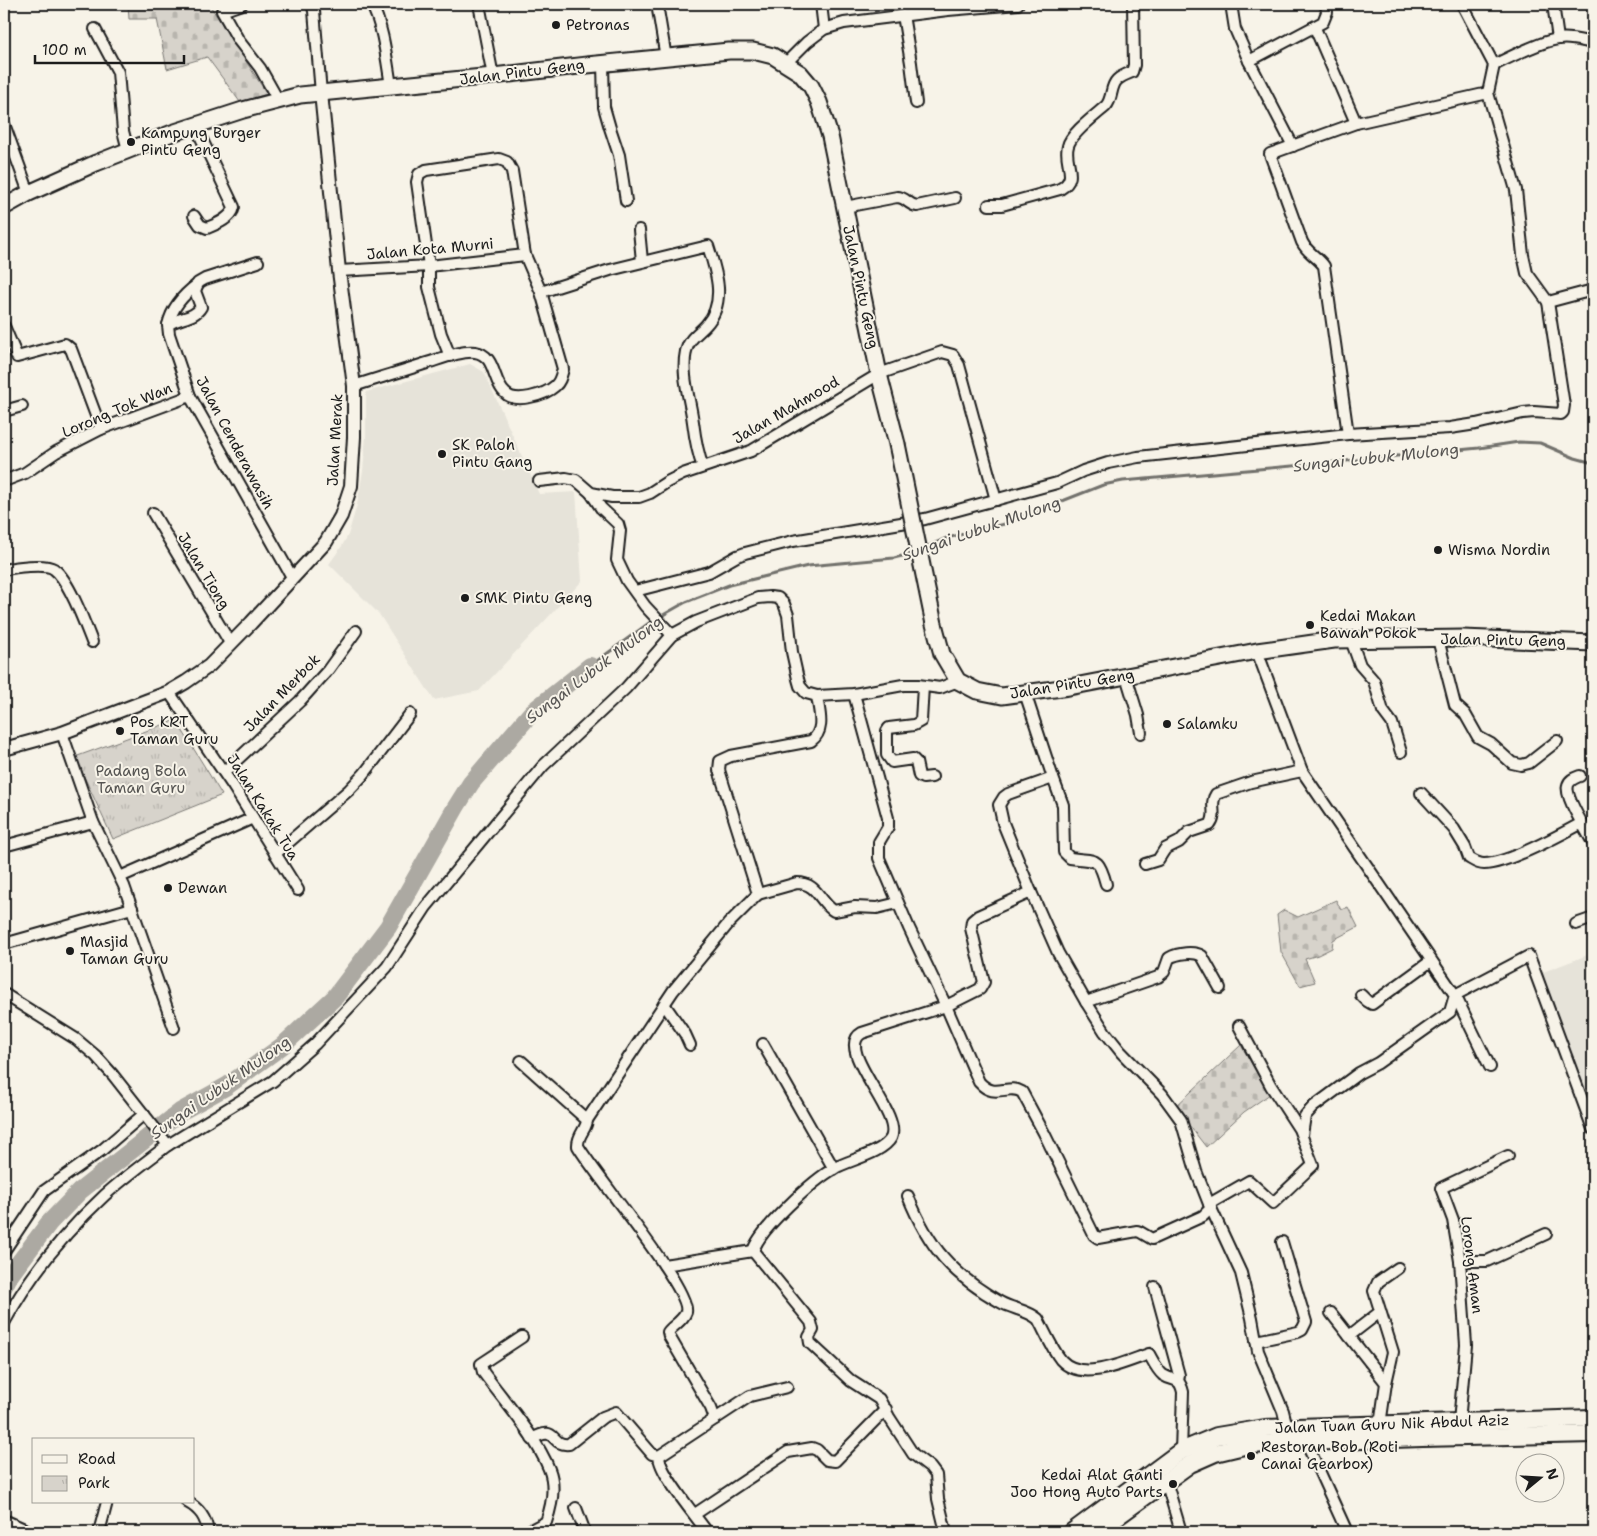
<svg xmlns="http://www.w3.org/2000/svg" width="1597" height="1536" viewBox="0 0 1597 1536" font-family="'Shantell Sans',sans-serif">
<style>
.built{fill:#e6e3d9}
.cemetery{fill:url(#cemetery-stones);stroke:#7a7874}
.park{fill:url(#park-tufts);stroke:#7a7874}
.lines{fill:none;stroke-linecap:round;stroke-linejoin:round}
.stream{stroke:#72716c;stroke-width:3}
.river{stroke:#aca9a2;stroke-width:18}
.minor-casing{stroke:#1c1c1c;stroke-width:14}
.tertiary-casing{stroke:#1c1c1c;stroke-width:16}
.secondary-casing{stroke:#1c1c1c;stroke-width:19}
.primary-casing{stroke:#1c1c1c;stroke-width:20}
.minor{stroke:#f7f3e8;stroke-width:10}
.tertiary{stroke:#f7f3e8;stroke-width:12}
.secondary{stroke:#f7f3e8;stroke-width:15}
.primary{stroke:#f7f3e8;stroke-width:16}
.secondary-bridge-casing{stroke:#1c1c1c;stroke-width:19;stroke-linecap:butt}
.secondary-bridge{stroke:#f7f3e8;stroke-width:15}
.poi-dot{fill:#1c1c1c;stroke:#f7f3e8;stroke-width:2}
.labels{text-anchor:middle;stroke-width:4;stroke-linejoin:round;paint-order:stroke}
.poi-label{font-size:15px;fill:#1c1c1c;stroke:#f7f3e8;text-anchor:start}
.street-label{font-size:15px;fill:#1c1c1c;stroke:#f7f3e8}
.park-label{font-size:15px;fill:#545351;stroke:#f7f3e8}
.water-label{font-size:16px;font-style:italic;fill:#565452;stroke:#f7f3e8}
</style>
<defs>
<pattern id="cemetery-stones" width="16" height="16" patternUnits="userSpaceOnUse" patternTransform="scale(1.25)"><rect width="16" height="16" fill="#d7d3cb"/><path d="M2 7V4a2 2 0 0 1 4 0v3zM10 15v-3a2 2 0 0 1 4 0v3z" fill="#b8b5ae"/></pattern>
<pattern id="park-tufts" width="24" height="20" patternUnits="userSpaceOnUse" patternTransform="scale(1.25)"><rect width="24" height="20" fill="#d7d3cb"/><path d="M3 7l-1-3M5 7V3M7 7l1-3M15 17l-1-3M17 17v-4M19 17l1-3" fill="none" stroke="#b8b5ae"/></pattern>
</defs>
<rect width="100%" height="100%" fill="#f7f3e8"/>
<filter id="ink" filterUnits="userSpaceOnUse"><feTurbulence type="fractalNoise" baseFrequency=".02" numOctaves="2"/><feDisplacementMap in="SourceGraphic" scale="10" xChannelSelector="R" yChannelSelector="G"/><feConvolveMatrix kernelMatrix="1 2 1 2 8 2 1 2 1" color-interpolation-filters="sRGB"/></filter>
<g filter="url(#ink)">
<g class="built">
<polygon points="470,364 484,372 539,494 576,492 582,581 479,691 434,700 379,614 329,564 342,546 348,535 357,505 363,471 366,436 366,392"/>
<polygon points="1593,953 1593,1121 1538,974"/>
</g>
<g class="cemetery">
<polygon points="128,4 209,4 267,94 240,102 207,57 167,69 157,19 129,19"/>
<polygon points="1336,900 1341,910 1348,907 1358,927 1333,940 1332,948 1318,955 1305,959 1315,982 1300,986 1281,952 1277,915 1284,910 1298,917"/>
<polygon points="1241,1045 1258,1075 1270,1094 1244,1112 1206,1147 1175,1107"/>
</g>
<polygon class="park" points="176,720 222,795 113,839 75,757"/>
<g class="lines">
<g class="stream">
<polyline points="924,548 947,538 1004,524 1103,485 1123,481 1315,464 1479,448 1519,442 1540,443 1575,458 1593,463"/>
<polyline points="590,666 649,623 686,602 729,585 808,566 894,558 914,553"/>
</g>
<polyline class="river" points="4,1286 10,1275 49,1223 80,1191 180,1112 227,1086 282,1046 335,997 388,927 456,807 471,783 532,712 590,666"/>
<defs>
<g id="minor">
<polyline points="242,4 222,11 239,41 260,68 278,100"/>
<polyline points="312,4 314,11 321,93"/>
<path d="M371 4C383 24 387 62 391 86"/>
<polyline points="479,4 493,76"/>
<polyline points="657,4 666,58"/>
<polyline points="821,4 824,29"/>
<polyline points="1231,4 1235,29 1249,61 1293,146"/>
<polyline points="1462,4 1494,65 1488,93 1516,190 1523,255 1527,273 1548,302 1593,290"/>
<polyline points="1553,4 1558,39"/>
<polyline points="903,15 911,63 916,103"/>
<polyline points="1315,28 1356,123"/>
<polyline points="95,29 118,72 123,131 128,150"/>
<polyline points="1249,61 1323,22 1327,12 1326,4"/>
<polyline points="603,63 604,107 610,128 619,155 626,201"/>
<polyline points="786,63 807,42 824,29 844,23 948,10 1018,4"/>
<path d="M1494 65C1508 58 1544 40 1559 39 1570 37 1582 41 1593 43"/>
<polyline points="4,124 29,193"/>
<path d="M989 205H1002L1060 189C1080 178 1063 162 1068 146 1071 133 1096 115 1106 106 1113 98 1110 87 1117 80 1121 76 1127 74 1132 72L1134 65 1133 4"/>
<path d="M845 207 897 197C906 197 908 205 917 206L955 198"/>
<path d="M194 216 200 225 207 228C217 224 232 218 234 207L195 125"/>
<polyline points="639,230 642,261"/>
<path d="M258 262 205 279 198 283 195 291 201 307C194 319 179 317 168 325L169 334 190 396 292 577"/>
<polyline points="339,271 429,266 525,255"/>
<path d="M541 292 610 270 708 246C716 271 727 302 706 325 698 334 689 338 686 351 681 375 690 399 693 422 695 438 697 452 703 467"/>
<path d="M168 325C172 307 183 295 198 284"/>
<polyline points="4,326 17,357 65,344 71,349 101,429"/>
<path d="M354 386C378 378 403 371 427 363 440 359 462 350 475 352 496 355 492 381 505 393 515 404 545 395 555 386 560 382 561 376 563 369L541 292 525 255 512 171 507 162 499 159 426 170 419 174 417 182 429 266V287L441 334 450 356"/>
<polyline points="4,411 22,406"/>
<path d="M1348 434 1324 266C1317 256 1308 254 1302 242L1270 154 1356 123 1488 93"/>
<polyline points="4,481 25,473 56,452 101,429 190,396"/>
<polyline points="539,481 566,478 576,480 591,493 612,497 639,497 650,493 667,482 683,474 751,451 879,374 942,352 953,355 959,365 996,500"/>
<polyline points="591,493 601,508 618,524 620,531 617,560 627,581 645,606 672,635"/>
<polyline points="153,513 230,643"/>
<path d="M4 570C14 567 45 563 54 569 69 580 85 624 92 642"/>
<polyline points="635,591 709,572 737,556 745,553 793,541 925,519 1057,483 1083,471 1108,463 1138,457 1348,434 1450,428 1476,424 1523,413 1534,412 1561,414 1563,412 1564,405 1548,302"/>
<polyline points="1438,639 1455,705 1465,714 1478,737 1491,744 1512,763 1521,765 1529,763 1557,741"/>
<polyline points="1351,640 1360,665 1374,681 1383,711 1392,723 1401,752"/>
<polyline points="1257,651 1302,771 1455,995 1450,1012 1378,1063 1359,1073 1313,1107 1305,1116 1302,1135"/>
<polyline points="1126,676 1138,715 1141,733"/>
<polyline points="923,686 921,721 914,725 889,728 887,731 887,755 892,762 913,759 916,762 919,776 923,778 932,777"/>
<polyline points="169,692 233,786 298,890"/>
<polyline points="1025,693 1053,778 1008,794 1004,797 999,805 1003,823 1031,892 1058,953 1086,1002 1105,1032 1121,1052 1162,1094 1181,1120 1196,1171 1209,1204 1241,1273 1252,1318 1258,1351 1283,1411 1287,1427"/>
<path d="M854 694 888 818V827L879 842V858L909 928 946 1006 979 1082C995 1100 1007 1083 1022 1092L1044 1133 1094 1235 1098 1238 1137 1231 1140 1232 1152 1239 1203 1216 1211 1208"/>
<polyline points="62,733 93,822 124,886 174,1028"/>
<polyline points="224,772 300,701 328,670 356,631"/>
<path d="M1580 776C1575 778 1570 779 1568 785 1564 797 1587 831 1593 843"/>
<path d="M1053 778 1063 805 1064 852 1070 858C1096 862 1098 855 1106 884"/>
<path d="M1421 793 1454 829 1465 847 1469 858C1474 861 1478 864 1484 864 1506 864 1562 834 1582 823"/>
<polyline points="4,846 93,822"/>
<polyline points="275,854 349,790 364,774 410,714"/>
<path d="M1145 864 1158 860 1165 849 1179 842 1189 832 1210 825C1218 815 1209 804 1216 794L1251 782 1302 771"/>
<polyline points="120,877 253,818"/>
<path d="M758 894 797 883C818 883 819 902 834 911L855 907 877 908 898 903"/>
<polyline points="1576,924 1593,918"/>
<polyline points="4,944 132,908"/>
<path d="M4 994 76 1039 96 1056 113 1075 168 1145C147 1161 125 1177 105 1195 65 1232 30 1275 4 1323"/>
<polyline points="1361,995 1367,1001 1372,1004 1431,961"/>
<path d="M1086 1002 1158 977 1164 972 1169 958C1178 953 1194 951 1202 956L1220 988"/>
<polyline points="664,1004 685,1034 690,1045"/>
<polyline points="763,1044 834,1169"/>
<path d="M521 1061 587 1120C587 1129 577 1135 578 1146 593 1173 692 1290 686 1312 683 1321 673 1325 668 1332L669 1336 711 1408 715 1419 659 1456 652 1454 616 1412 603 1417 569 1444C549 1446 558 1424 532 1439"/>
<polyline points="1490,1067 1455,995 1529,956 1593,1129"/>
<path d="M587 1120 673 991 729 923 758 894 719 770 720 761 731 756 811 741C826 730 819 712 817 696"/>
<polyline points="168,1145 273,1081 315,1044 387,967 426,907 543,766 626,688 672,635 696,622 758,598 770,597 778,598 784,604 788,615 792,652 798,679 800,686 806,693 817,696 854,694 903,685 918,685 940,688 958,681"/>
<path d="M908 1196C928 1246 952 1275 1000 1302 1012 1309 1028 1310 1038 1319 1045 1332 1052 1349 1061 1360 1082 1383 1125 1362 1149 1354 1153 1361 1157 1370 1163 1375 1174 1382 1179 1376 1183 1392L1181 1451"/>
<polyline points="1209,1204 1249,1181 1273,1203 1313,1165 1299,1129 1271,1086 1239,1026"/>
<polyline points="4,1251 44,1191 102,1150 144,1114"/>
<path d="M753 1251C760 1229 813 1180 835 1168 849 1160 883 1153 891 1138 903 1113 833 1049 862 1033L946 1006 980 989 984 982 983 978 971 928 972 921 978 916 1031 892"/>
<polyline points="753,1251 811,1322 813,1330 809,1337 810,1343 851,1381 879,1399 889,1417 913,1454 930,1467 936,1475 938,1499 946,1532"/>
<polyline points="1460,1261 1487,1261 1546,1234"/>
<polyline points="664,1265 753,1251"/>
<polyline points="1155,1287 1179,1375 1178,1381"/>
<polyline points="1331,1313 1386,1383 1380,1425"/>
<polyline points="1349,1336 1380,1312"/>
<path d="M522 1337 481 1364 483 1372C504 1401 536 1436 549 1469 556 1486 552 1505 546 1522L527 1532"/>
<polyline points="1256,1341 1298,1332 1302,1330 1306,1322 1282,1242"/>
<polyline points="1386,1383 1393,1352 1374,1291 1378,1282 1398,1268"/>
<polyline points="715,1419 750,1396 787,1387"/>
<polyline points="1459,1422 1466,1345 1460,1261 1453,1220 1441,1188 1508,1156"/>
<polyline points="1306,1442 1347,1532"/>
<path d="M659 1456C659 1473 696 1516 707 1532"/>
<polyline points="1166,1481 1181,1532"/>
<path d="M187 1502C200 1509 206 1518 208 1532"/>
<polyline points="576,1508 585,1532"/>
<polyline points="695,1514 788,1452 812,1448 817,1450 827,1460 835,1461 886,1409"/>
<polyline points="4,1520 31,1532"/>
<polyline points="99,1532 107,1502"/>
</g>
<polyline id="tertiary" points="4,749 62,733 169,692 186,682 209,666 251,623 326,542 341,516 351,486 354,437 354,386 339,271 321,93"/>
<g id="secondary">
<polyline points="4,207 29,193 96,163 172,133 243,110 300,95 493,76 587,65 729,51 753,51 773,56 800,73 811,86 819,102 830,136 879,374 897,444"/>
<polyline points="934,624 942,654 958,681 977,691 1002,696 1069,687 1257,651 1334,640 1463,638 1593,643"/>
</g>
<g id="primary">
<polyline points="1072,1532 1181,1451 1217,1436 1265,1428 1593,1418"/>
<polyline points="1096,1532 1190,1464 1215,1453 1244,1446 1274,1443 1422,1438 1593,1434"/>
</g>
</defs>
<use href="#minor" class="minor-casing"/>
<use href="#tertiary" class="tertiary-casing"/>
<use href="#secondary" class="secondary-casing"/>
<use href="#primary" class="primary-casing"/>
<use href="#minor" class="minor"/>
<use href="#tertiary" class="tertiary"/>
<use href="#secondary" class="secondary"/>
<use href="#primary" class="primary"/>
<defs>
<polyline id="secondary-bridge" points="897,444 934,624"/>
</defs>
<use href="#secondary-bridge" class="secondary-bridge-casing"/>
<use href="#secondary-bridge" class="secondary-bridge"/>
</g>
</g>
<g class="poi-dot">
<circle cx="556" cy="25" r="5"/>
<circle cx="131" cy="142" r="5"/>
<circle cx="442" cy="454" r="5"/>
<circle cx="1438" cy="550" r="5"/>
<circle cx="465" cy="598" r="5"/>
<circle cx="1310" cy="625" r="5"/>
<circle cx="1167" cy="724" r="5"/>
<circle cx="120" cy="731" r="5"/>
<circle cx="168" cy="888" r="5"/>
<circle cx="70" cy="951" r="5"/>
<circle cx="1251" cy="1456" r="5"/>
<circle cx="1173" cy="1484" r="5"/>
</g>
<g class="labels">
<g class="poi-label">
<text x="566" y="30">Petronas</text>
<text x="141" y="138">Kampung Burger<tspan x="141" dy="17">Pintu Geng</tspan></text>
<text x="452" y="450">SK Paloh<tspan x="452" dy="17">Pintu Gang</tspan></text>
<text x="1448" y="555">Wisma Nordin</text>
<text x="475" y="603">SMK Pintu Geng</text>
<text x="1320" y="621">Kedai Makan<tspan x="1320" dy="17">Bawah Pokok</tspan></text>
<text x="130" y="727">Pos KRT<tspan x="130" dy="17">Taman Guru</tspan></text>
<text x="1177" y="729">Salamku</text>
<text x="178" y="893">Dewan</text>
<text x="80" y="947">Masjid<tspan x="80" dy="17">Taman Guru</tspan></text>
<text x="1261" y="1452">Restoran Bob (Roti<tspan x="1261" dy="17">Canai Gearbox)</tspan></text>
<text x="1163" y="1480" text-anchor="end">Kedai Alat Ganti<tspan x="1163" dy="17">Joo Hong Auto Parts</tspan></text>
</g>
<g class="street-label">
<text transform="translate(522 72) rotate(-7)" y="5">Jalan Pintu Geng</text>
<text transform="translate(430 249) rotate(-5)" y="5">Jalan Kota Murni</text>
<text transform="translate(861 287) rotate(78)" y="5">Jalan Pintu Geng</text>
<text transform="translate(117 410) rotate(-23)" y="5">Lorong Tok Wan</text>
<text transform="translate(786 410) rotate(-30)" y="5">Jalan Mahmood</text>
<text transform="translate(335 440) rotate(-87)" y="5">Jalan Merak</text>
<text transform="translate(235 443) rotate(62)" y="5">Jalan Cenderawasih</text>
<text transform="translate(204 571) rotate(59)" y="5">Jalan Tiong</text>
<text transform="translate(1503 640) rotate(1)" y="5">Jalan Pintu Geng</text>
<text transform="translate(1072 684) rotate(-9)" y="5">Jalan Pintu Geng</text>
<text transform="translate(282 693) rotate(-46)" y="5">Jalan Merbok</text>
<text transform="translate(263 807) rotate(58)" y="5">Jalan Kakak Tua</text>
<text transform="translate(1472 1265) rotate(83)" y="5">Lorong Aman</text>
<text transform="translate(1392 1424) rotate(-2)" y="5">Jalan Tuan Guru Nik Abdul Aziz</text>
</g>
<g class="park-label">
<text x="141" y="776">Padang Bola<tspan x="141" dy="17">Taman Guru</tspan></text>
</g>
<g class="water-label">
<text transform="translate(1376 457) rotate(-6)" y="6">Sungai Lubuk Mulong</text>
<text transform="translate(981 528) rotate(-19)" y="6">Sungai Lubuk Mulong</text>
<text transform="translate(594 669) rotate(-37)" y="6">Sungai Lubuk Mulong</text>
<text transform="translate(220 1087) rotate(-35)" y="6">Sungai Lubuk Mulong</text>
</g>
</g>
<rect width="1597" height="1536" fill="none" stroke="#f7f3e8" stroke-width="20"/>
<rect x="10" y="10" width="1577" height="1516" fill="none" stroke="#1c1c1c" stroke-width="2" filter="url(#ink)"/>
<rect x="32" y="1438" width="162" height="65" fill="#f7f3e8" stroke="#9f9d96"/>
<rect x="42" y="1455" width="25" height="8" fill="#f7f3e8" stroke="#9f9d96"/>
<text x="78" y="1464" font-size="15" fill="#1c1c1c">Road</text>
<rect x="42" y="1476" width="25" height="15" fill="url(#park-tufts)" stroke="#9f9d96"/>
<text x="78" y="1488" font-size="15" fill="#1c1c1c">Park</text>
<g transform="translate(1540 1478) rotate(72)"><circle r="24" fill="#f7f3e8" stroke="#9f9d96"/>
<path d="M0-4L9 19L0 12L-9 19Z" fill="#1c1c1c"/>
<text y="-8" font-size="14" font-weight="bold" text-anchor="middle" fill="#1c1c1c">N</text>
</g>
<path d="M35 55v8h149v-8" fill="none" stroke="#1c1c1c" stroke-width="2.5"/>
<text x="42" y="55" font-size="15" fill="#1c1c1c" stroke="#f7f3e8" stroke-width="4" paint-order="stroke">100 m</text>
</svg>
